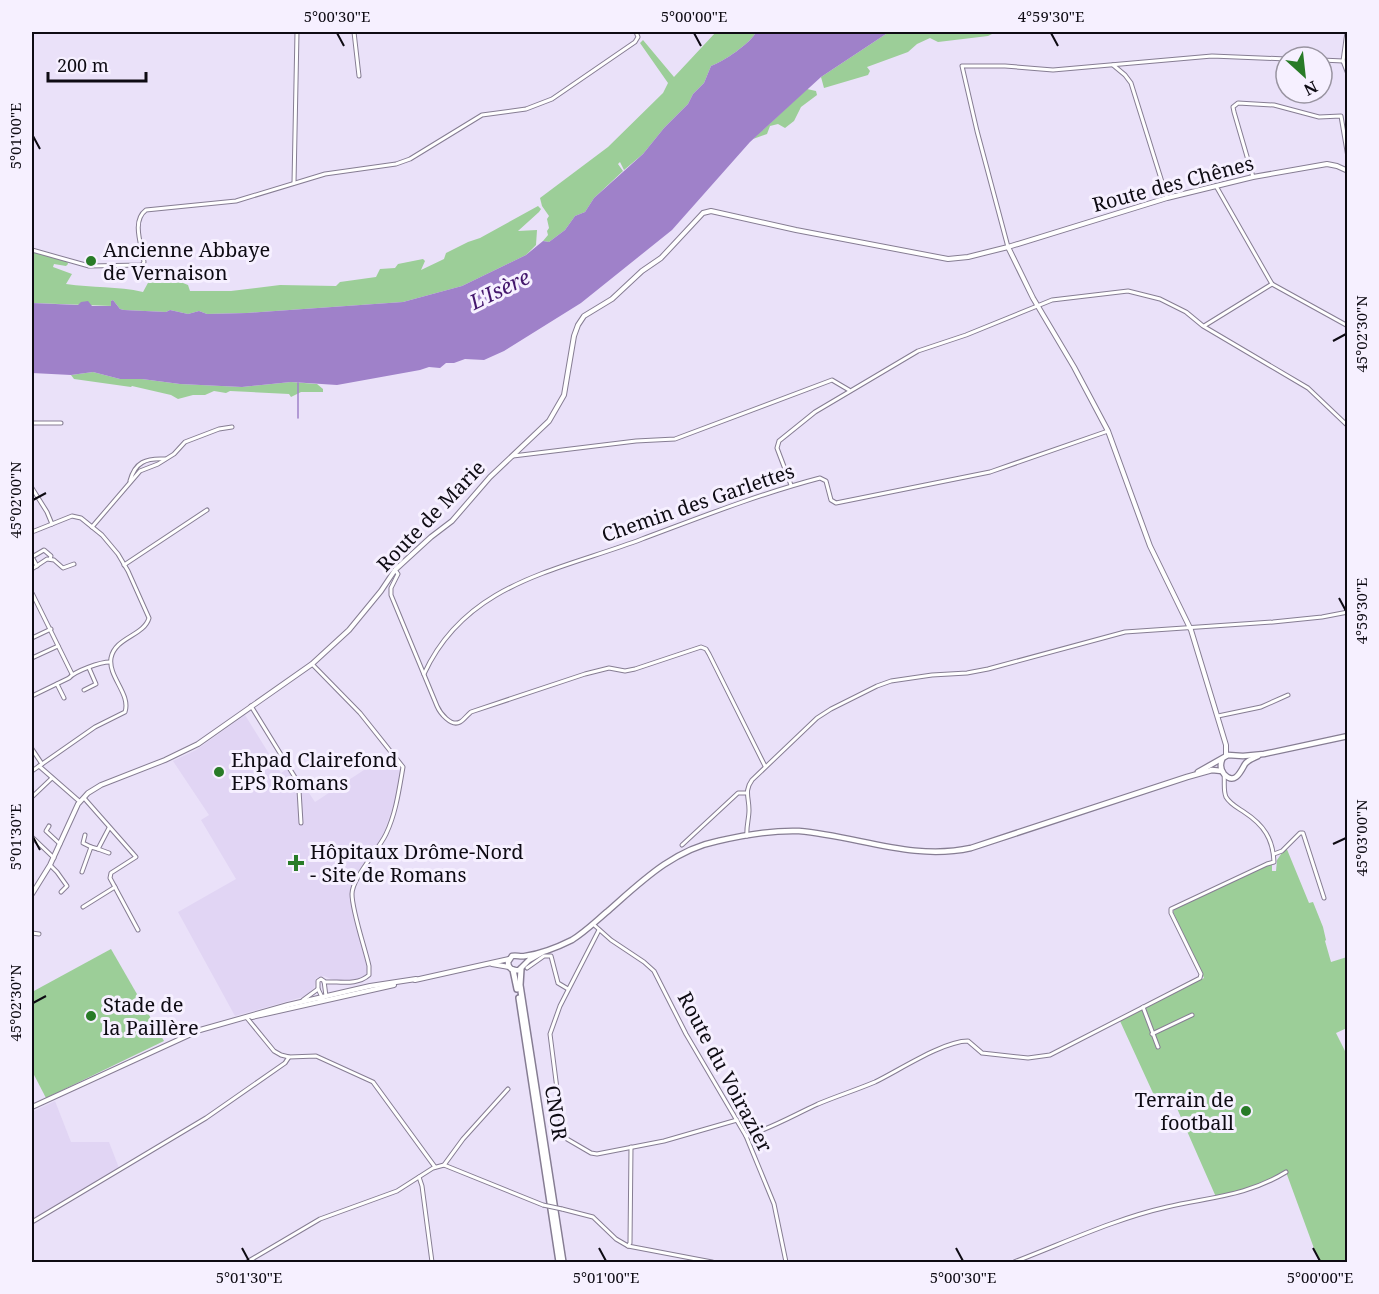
<svg xmlns="http://www.w3.org/2000/svg" width="1379" height="1294" viewBox="0 0 1379 1294" font-family="'Noto Serif',serif">
<style>
.built{fill:#e1d5f4}
.green{fill:#9cce98}
.water{fill:#9f81c9}
.lines{fill:none;stroke-linecap:round;stroke-linejoin:round}
.stream{stroke:#9f81c9;stroke-width:1.5}
.minor-casing{stroke:#867d93;stroke-width:5}
.tertiary-casing{stroke:#867d93;stroke-width:6}
.secondary-casing{stroke:#867d93;stroke-width:6}
.primary-casing{stroke:#867d93;stroke-width:7}
.trunk-casing{stroke:#867d93;stroke-width:8}
.minor{stroke:#fff;stroke-width:3}
.tertiary{stroke:#fff;stroke-width:4}
.secondary{stroke:#fff;stroke-width:4}
.primary{stroke:#fff;stroke-width:4.5}
.trunk{stroke:#fff;stroke-width:5}
.minor-bridge-casing{stroke:#867d93;stroke-width:5;stroke-linecap:butt}
.minor-bridge{stroke:#fff;stroke-width:3}
.ticks{fill:none;stroke:#0e0b13;stroke-width:2}
.poi-dot{fill:#287b27;stroke:#f6f0ff;stroke-width:2}
.labels{text-anchor:middle;stroke-width:6;stroke-linejoin:round;paint-order:stroke}
.street-label{font-size:20px;fill:#0e0b13;stroke:#f6f0ff}
.poi-label{font-size:20px;fill:#0e0b13;stroke:#f6f0ff;text-anchor:start}
.water-label{font-size:21px;font-style:italic;fill:#44176d;stroke:#f6f0ff}
.neatline{fill:none;stroke:#0e0b13;stroke-width:2}
.ticks-label{font-size:15px;text-anchor:middle;fill:#0e0b13}
</style>
<rect width="100%" height="100%" fill="#eae1f9"/>
<g class="built">
<polygon points="245,715 281,773 291,766 315,802 390,753 401,767 397,796 381,840 353,878 350,894 369,972 366,976 360,979 349,981 336,981 324,976 316,978 314,988 306,996 235,1016 178,912 236,879 201,820 209,815 173,761 196,750"/>
<polygon points="55,1101 71,1142 109,1142 119,1168 32,1220 32,1112"/>
</g>
<g class="green">
<path d="M716 32H756C751 43 723 62 711 66L704 83 693 94 688 104 664 128 643 154 624 170 620 162 618 164 623 171 594 198 585 212 575 216 565 230 549 242 543 241 548 235 547 231 549 228 547 219 549 216 542 206 540 198 608 147 663 93 668 83 640 43 643 40 674 77Z"/>
<polygon points="889,32 996,32 988,36 938,42 930,38 917,44 908,52 867,67 870,71 868,75 824,88 821,77"/>
<polygon points="807,89 816,91 817,95 801,107 794,121 785,128 778,124 770,126 767,134 753,139"/>
<path d="M538 206 541 209 539 212 518 231 537 230 536 245 526 255 462 286 403 302 247 313 207 314 199 311 188 314 170 310 166 312 124 310 120 309 113 300 111 301 112 306 32 303V251L67 260 68 264 66 266 54 264 53 267 72 274 66 284C92 288 118 286 143 292L149 281 177 275 183 283 188 285 190 291H231L280 285 336 286 340 282 376 277 380 269 395 268 398 264 423 259 425 261 421 270 444 259 446 253 468 242 480 238Z"/>
<polygon points="93,372 120,379 142,379 180,384 242,387 291,382 317,384 323,389 323,392 301,392 291,397 289,394 230,391 226,393 214,391 205,395 193,395 178,399 171,395 132,386 131,387 74,379 71,375"/>
<polygon points="1286,847 1309,903 1313,902 1323,927 1326,940 1325,941 1331,962 1347,957 1347,1028 1336,1033 1347,1055 1347,1262 1319,1262 1286,1172 1257,1186 1216,1197 1172,1097 1158,1104 1120,1021 1204,978 1173,912 1175,908 1268,865 1272,865 1272,871 1276,871 1277,860"/>
<polygon points="111,949 164,1041 46,1098 32,1071 32,992"/>
</g>
<path class="water" d="M756 32H889L821 77 750 142 672 230 581 303 504 351 484 360 465 359 454 363H446L440 368 429 367 420 370 337 385 291 382 242 387 180 384 142 379H120L93 372 71 375 32 373V303L78 305 81 302 88 301 92 306H111V301L113 300 120 309 124 310 166 312 170 310 188 314 199 311 207 314 247 313 403 302 462 286 526 255 543 241 549 242 565 230 575 216 585 212 594 198 643 154 664 128 688 104 693 94 704 83 711 66C723 62 751 43 756 32Z"/>
<g class="lines">
<polyline class="stream" points="298,383 298,418"/>
<defs>
<g id="minor">
<polyline points="354,32 359,76"/>
<polyline points="1322,60 1343,61"/>
<polyline points="1343,61 1347,32"/>
<polyline points="1343,61 1348,74"/>
<polyline points="1113,65 1125,75 1131,83 1167,198"/>
<polyline points="1253,177 1234,112 1233,107 1238,103 1274,105 1319,117 1341,116 1348,157"/>
<polyline points="294,183 297,32"/>
<polyline points="1216,186 1272,284 1348,326"/>
<polyline points="1008,247 977,131 962,66 1005,66 1053,70 1212,56 1286,59"/>
<path d="M32 250 89 266 142 265 144 262C142 246 131 221 146 210L236 201 325 174 396 164 410 159 482 115 526 109 552 99 635 42 638 37 636 32"/>
<polyline points="1204,326 1272,284"/>
<polyline points="32,423 61,423"/>
<polyline points="513,456 636,441 675,439 832,380 849,390"/>
<path d="M130 481C135 462 146 458 165 459"/>
<polyline points="791,485 777,448 779,441 815,412 918,351 966,335 1052,300 1128,291 1160,299 1186,312 1203,326 1308,388 1348,426"/>
<polyline points="32,488 47,512 52,524"/>
<polyline points="92,527 140,471 158,464 174,454 185,442 219,429 232,427"/>
<path d="M32 532 72 516 81 518 102 535 118 554 128 571 149 618C144 636 115 637 111 658 108 677 131 694 125 712L95 727 32 771"/>
<polyline points="124,565 207,510"/>
<polyline points="37,566 32,557 44,550 51,556 50,559"/>
<polyline points="32,569 47,559 54,560 63,568 74,564"/>
<path d="M395 570 398 574 391 588V595L437 706C440 713 451 727 460 722 464 720 467 715 471 712L585 674 609 668 625 671 635 669 701 647 706 649 709 654 765 766"/>
<polyline points="32,593 72,674"/>
<polyline points="32,638 51,629"/>
<polyline points="32,658 58,646"/>
<path d="M312 664 360 713 403 767C399 790 396 813 386 834 378 851 352 878 352 894 352 911 365 948 369 966V975C357 986 339 981 324 982"/>
<path d="M424 674C466 582 558 571 642 539 701 517 759 494 820 478L826 481 831 500 836 503 990 472 1108 431"/>
<polyline points="57,684 64,698"/>
<polyline points="84,690 96,684 89,668"/>
<path d="M32 696 69 678C75 671 100 662 110 662"/>
<polyline points="251,706 296,779 299,790 301,823"/>
<polyline points="1218,716 1261,707 1288,695"/>
<polyline points="32,749 42,764"/>
<polyline points="39,766 79,801"/>
<polyline points="32,797 52,778"/>
<polyline points="84,798 136,857 111,873 110,878 138,930"/>
<polyline points="49,826 46,831 60,844"/>
<polyline points="85,835 83,843 91,847"/>
<path d="M747 836C746 827 749 819 749 810 749 797 744 791 752 780L817 718 831 709 877 686 891 681 932 675 967 673 988 669 1125 632 1273 622 1322 617 1348 612"/>
<polyline points="32,837 54,858"/>
<polyline points="682,845 738,793 746,793"/>
<polyline points="98,849 109,853"/>
<polyline points="1274,854 1282,851 1300,833 1303,833 1324,898"/>
<polyline points="50,865 57,872 67,886 61,892"/>
<polyline points="82,872 91,847 98,849 109,828"/>
<polyline points="83,907 115,887"/>
<polyline points="593,924 611,940 644,962 654,971 686,1034 746,1136 774,1204 786,1262"/>
<polyline points="599,930 560,1006 550,1034 562,1128 567,1139 591,1153 597,1154 664,1141 737,1120"/>
<polyline points="32,933 39,934"/>
<polyline points="527,968 544,956 551,956 558,983 568,989"/>
<polyline points="303,1000 318,989"/>
<polyline points="320,1000 326,996 324,981 321,979 318,981 318,989 322,997"/>
<polyline points="1143,1007 1158,1047"/>
<polyline points="247,1018 274,1051 281,1055 289,1057 316,1056 373,1082 435,1167"/>
<polyline points="1152,1034 1192,1015"/>
<path d="M746 1136C772 1128 794 1115 818 1104 837 1096 856 1090 875 1082 898 1071 943 1041 968 1041L982 1053 1028 1058 1050 1055 1200 978 1201 974 1171 913V909L1267 864 1274 862C1273 839 1264 825 1244 812 1238 808 1230 804 1226 797 1223 790 1225 782 1224 774"/>
<polyline points="444,1165 543,1205"/>
<polyline points="419,1177 422,1186 432,1262"/>
<polyline points="562,1209 593,1217 616,1239 628,1246 712,1262"/>
<polyline points="32,1222 206,1118 285,1063 289,1057"/>
<polyline points="628,1246 630,1243 631,1147"/>
<polyline points="247,1262 320,1219 397,1191 433,1168 444,1165 463,1139 508,1089"/>
<path d="M1014 1262C1064 1243 1114 1219 1167 1207 1210 1197 1247 1196 1286 1172"/>
</g>
<g id="tertiary">
<polyline points="1008,247 1033,298 1074,367 1108,431 1150,546 1191,630 1226,745 1226,756"/>
<polyline points="32,894 50,865 78,804 88,793 101,785 165,760 198,744 312,664 349,630 381,591 395,570 431,537 452,521 490,477 549,421 564,395 574,336 578,325 584,316 612,299 642,271 661,258 703,213 711,211 796,230 948,259 968,257 1008,247 1167,198 1253,177 1327,164 1337,166 1348,171"/>
</g>
<g id="secondary">
<polyline points="492,964 509,967"/>
<polyline points="415,980 509,959"/>
<polyline points="252,1017 394,985"/>
<polyline points="32,1107 200,1030 288,1005 370,986 416,979"/>
</g>
<g id="primary">
<path d="M1222 760C1220 765 1220 769 1224 774 1235 786 1241 771 1245 764 1248 760 1254 758 1258 756"/>
<polyline points="1198,772 1228,755 1243,756 1264,754 1348,736"/>
<path d="M543 952 529 960 519 970C512 971 508 968 508 962L512 956C517 955 520 957 525 956 540 954 558 947 572 940 585 932 596 921 608 911 641 882 673 850 718 841 744 835 773 830 799 831 858 836 912 861 971 848L1187 777 1212 770 1222 771"/>
</g>
<g id="trunk">
<polyline points="521,969 520,985 563,1262"/>
<polyline points="513,970 517,989"/>
<polyline points="519,998 559,1262"/>
</g>
</defs>
<use href="#minor" class="minor-casing"/>
<use href="#tertiary" class="tertiary-casing"/>
<use href="#secondary" class="secondary-casing"/>
<use href="#primary" class="primary-casing"/>
<use href="#trunk" class="trunk-casing"/>
<use href="#minor" class="minor"/>
<use href="#tertiary" class="tertiary"/>
<use href="#secondary" class="secondary"/>
<use href="#primary" class="primary"/>
<use href="#trunk" class="trunk"/>
<defs>
<polyline id="minor-bridge" points="543,1205 562,1209"/>
</defs>
<use href="#minor-bridge" class="minor-bridge-casing"/>
<use href="#minor-bridge" class="minor-bridge"/>
</g>
<path class="ticks" d="M337 33 344 46M694 33 701 46M1051 33 1058 46M33 136 40 149M1333 341 1346 334M33 500 46 493M1339 598 1346 611M33 837 40 850M1333 844 1346 838M33 1003 46 996M242 1248 249 1261M599 1248 606 1261M956 1248 963 1261M1313 1248 1320 1261"/>
<g class="poi-dot">
<circle cx="91" cy="261" r="6"/>
<circle cx="219" cy="772" r="6"/>
<path d="M293 854h6v6h6v6h-6v6h-6v-6h-6v-6h6z"/>
<circle cx="91" cy="1016" r="6"/>
<circle cx="1246" cy="1111" r="6"/>
</g>
<g class="labels">
<g class="street-label">
<text transform="translate(1173 184) rotate(-15)" y="7">Route des Chênes</text>
<text transform="translate(698 503) rotate(-19)" y="7">Chemin des Garlettes</text>
<text transform="translate(431 516) rotate(-46)" y="7">Route de Marie</text>
<text transform="translate(725 1072) rotate(62)" y="7">Route du Voirazier</text>
<text transform="translate(556 1113) rotate(81)" y="7">CNOR</text>
</g>
<g class="poi-label">
<text x="103" y="257">Ancienne Abbaye<tspan x="103" dy="23">de Vernaison</tspan></text>
<text x="231" y="767">Ehpad Clairefond<tspan x="231" dy="23">EPS Romans</tspan></text>
<text x="310" y="859">Hôpitaux Drôme-Nord<tspan x="310" dy="23">- Site de Romans</tspan></text>
<text x="103" y="1012">Stade de<tspan x="103" dy="23">la Paillère</tspan></text>
<text x="1234" y="1107" text-anchor="end">Terrain de<tspan x="1234" dy="23">football</tspan></text>
</g>
<g class="water-label">
<text transform="translate(500 290) rotate(-26)" y="7">L'Isère</text>
</g>
</g>
<rect width="1379" height="1294" fill="none" stroke="#f6f0ff" stroke-width="66"/>
<g transform="translate(1304 75) rotate(153)"><circle r="28" fill="#f6f0ff" stroke="#9994a1" stroke-width="1.5"/>
<path d="M0-4.5L10 22L0 15L-10 22Z" fill="#287b27"/>
<text y="-9" font-size="16" font-weight="bold" text-anchor="middle" fill="#0e0b13">N</text>
</g>
<path d="M48 72v9h98v-9" fill="none" stroke="#0e0b13" stroke-width="3"/>
<text x="57" y="72" font-size="18" fill="#0e0b13" stroke="#f6f0ff" stroke-width="4.5" paint-order="stroke">200 m</text>
<rect x="33" y="33" width="1313" height="1228" class="neatline"/>
<g class="ticks-label">
<text x="337" y="22">5°00'30"E</text>
<text x="694" y="22">5°00'00"E</text>
<text x="1051" y="22">4°59'30"E</text>
<text transform="translate(16 136) rotate(-90)" y="5">5°01'00"E</text>
<text transform="translate(1362 334) rotate(-90)" y="5">45°02'30"N</text>
<text transform="translate(16 500) rotate(-90)" y="5">45°02'00"N</text>
<text transform="translate(1362 611) rotate(-90)" y="5">4°59'30"E</text>
<text transform="translate(16 837) rotate(-90)" y="5">5°01'30"E</text>
<text transform="translate(1362 838) rotate(-90)" y="5">45°03'00"N</text>
<text transform="translate(16 1003) rotate(-90)" y="5">45°02'30"N</text>
<text x="249" y="1283">5°01'30"E</text>
<text x="606" y="1283">5°01'00"E</text>
<text x="963" y="1283">5°00'30"E</text>
<text x="1320" y="1283">5°00'00"E</text>
</g>
</svg>
